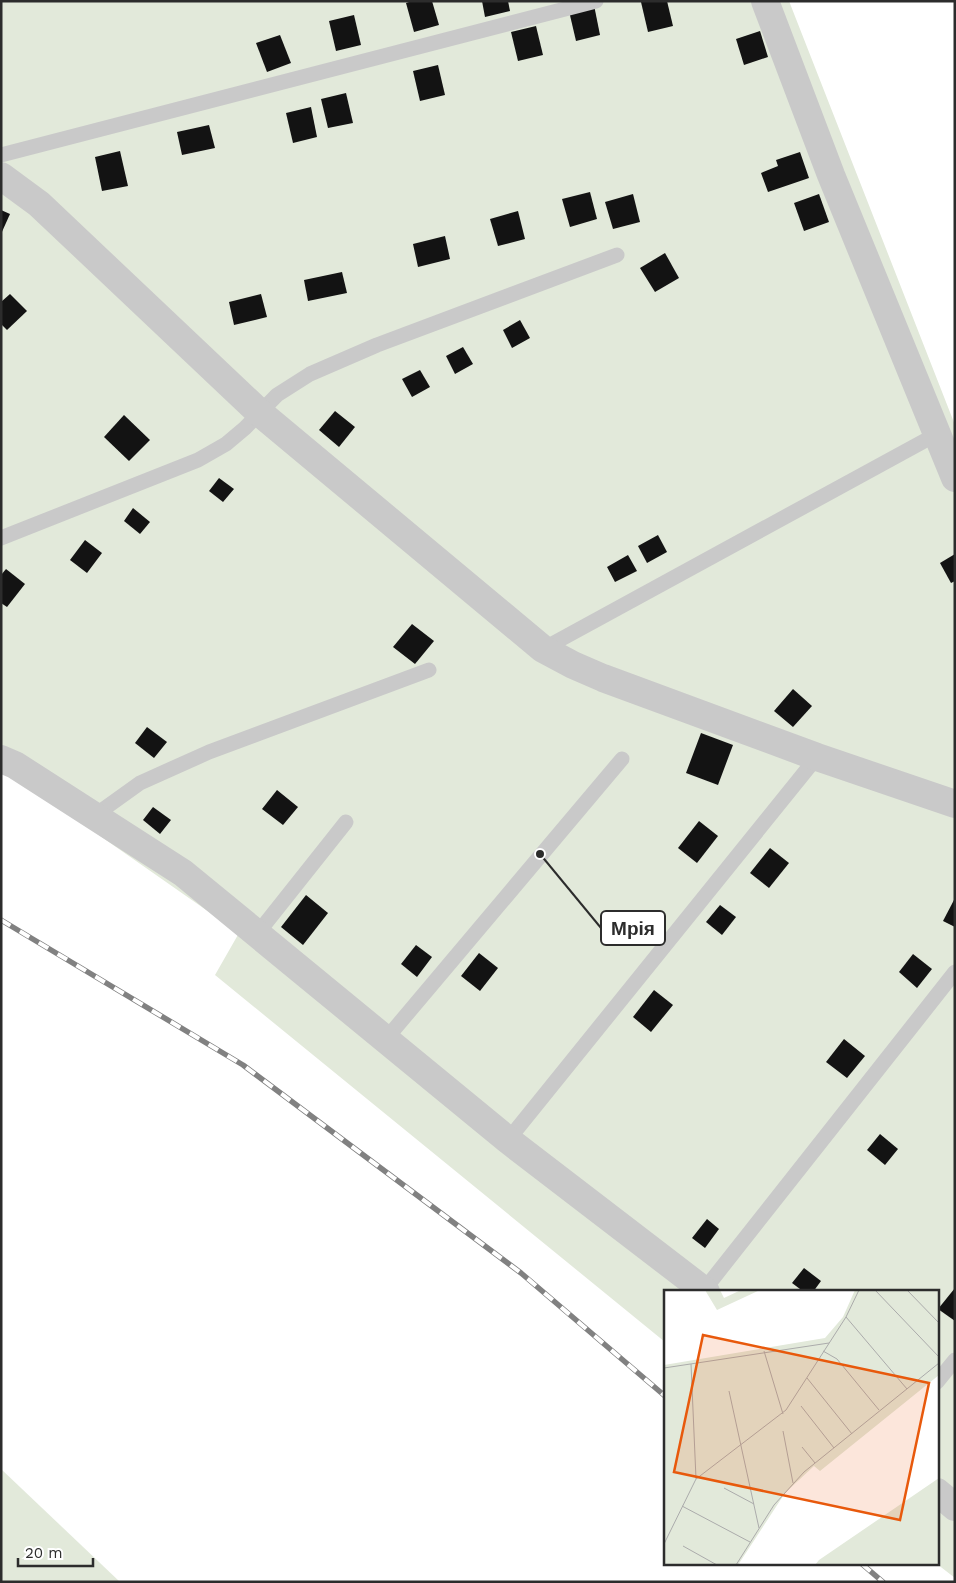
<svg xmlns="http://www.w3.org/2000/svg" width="956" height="1583" viewBox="0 0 956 1583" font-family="'Work Sans',sans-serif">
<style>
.green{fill:#e2e9da}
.building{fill:#131313}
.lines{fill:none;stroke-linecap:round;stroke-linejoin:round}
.lane{stroke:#c9c9c9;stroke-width:15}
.street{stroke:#c9c9c9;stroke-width:28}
.rail-casing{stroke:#818181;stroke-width:5.5}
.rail{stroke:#fff;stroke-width:4;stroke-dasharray:11;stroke-linecap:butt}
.inset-road{fill:none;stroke:#ababab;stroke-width:1}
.view{fill:#e8590c;fill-opacity:0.15;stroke:#e8590c;stroke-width:2.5}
.inset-edge{fill:none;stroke:#2c2c2c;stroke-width:2.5}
.leader{fill:none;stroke:#2c2c2c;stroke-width:2}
.callout-dot{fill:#2c2c2c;stroke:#fff;stroke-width:2}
.callout{fill:#fff;stroke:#2c2c2c;stroke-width:2}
.callout-label{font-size:19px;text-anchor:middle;font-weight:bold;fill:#2c2c2c}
</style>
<rect width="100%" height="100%" fill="#fff"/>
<g class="green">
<polygon points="1,1 789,1 955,425 955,1578 937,1564 937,1292 665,1292 665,1342 215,975 239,933 13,775 1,770"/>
<polygon points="1,1469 120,1582 1,1582"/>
</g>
<g class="building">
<polygon points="412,1 432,1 439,25 414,32 406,3"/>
<polygon points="482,1 508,1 510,11 485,17"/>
<polygon points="645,1 667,1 673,26 648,32 641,2"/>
<polygon points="594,5 600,35 576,41 569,11"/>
<polygon points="354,15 361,45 336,51 329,21"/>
<polygon points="536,26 543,55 518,61 511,32"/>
<polygon points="760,31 768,57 744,65 736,39"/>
<polygon points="280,35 291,63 267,72 256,43"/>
<polygon points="438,65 445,95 420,101 413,71"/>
<polygon points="346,93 353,123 328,128 321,99"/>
<polygon points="311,107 317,137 293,143 286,113"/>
<polygon points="209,125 215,148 182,155 177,132"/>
<polygon points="120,151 128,186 102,191 95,157"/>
<polygon points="800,152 809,178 768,192 761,173 778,166 776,160"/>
<polygon points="590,192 597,219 570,227 562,199"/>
<polygon points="633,194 640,222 613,229 605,202"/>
<polygon points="819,194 829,222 804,231 794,203"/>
<polygon points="1,210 10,214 1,234"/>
<polygon points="518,211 525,239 498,246 490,219"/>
<polygon points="445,236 450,259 418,267 413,244"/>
<polygon points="665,253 679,278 655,292 640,268"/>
<polygon points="342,272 347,293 308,301 304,280"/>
<polygon points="10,294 27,311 7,330 1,324 1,302"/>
<polygon points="261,294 267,317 234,325 229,302"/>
<polygon points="520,320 530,338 512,348 503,330"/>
<polygon points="463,347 473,364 455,374 446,356"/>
<polygon points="420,370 430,387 412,397 402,379"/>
<polygon points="335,411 355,427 339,447 319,430"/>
<polygon points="124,415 150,440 129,461 104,437"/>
<polygon points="219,478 234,489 223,502 209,491"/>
<polygon points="133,508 150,522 140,534 124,521"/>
<polygon points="658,535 667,552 647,563 638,546"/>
<polygon points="85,540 102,553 87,573 70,560"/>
<polygon points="955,554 955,581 951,583 940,563"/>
<polygon points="628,555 637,571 615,582 607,567"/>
<polygon points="6,569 25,584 7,607 1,603 1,575"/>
<polygon points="412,624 434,641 415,664 393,647"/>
<polygon points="793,689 812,706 793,727 774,711"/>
<polygon points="147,727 167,742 154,758 135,743"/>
<polygon points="701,733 733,745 718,785 686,773"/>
<polygon points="277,790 298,807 283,825 262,809"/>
<polygon points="153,807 171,820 160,834 143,820"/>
<polygon points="699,821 718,836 697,863 678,848"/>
<polygon points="770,848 789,863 769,888 750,873"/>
<polygon points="306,895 328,913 303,945 281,927"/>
<polygon points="955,898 955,927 943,921"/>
<polygon points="720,905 736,917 722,935 706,922"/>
<polygon points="416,945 432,957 417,977 401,964"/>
<polygon points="479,953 498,968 480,991 461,976"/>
<polygon points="913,954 932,969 917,988 899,972"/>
<polygon points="654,990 673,1005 651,1032 633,1017"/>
<polygon points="844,1039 865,1056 847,1078 826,1062"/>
<polygon points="880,1134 898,1149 885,1165 867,1150"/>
<polygon points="707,1219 719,1229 705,1248 692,1238"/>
<polygon points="804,1268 821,1281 813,1292 804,1292 792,1283"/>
<polygon points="955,1288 955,1321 938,1309"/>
</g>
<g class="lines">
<g class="lane">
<polyline points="1,155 596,1"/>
<polyline points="1,538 198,460 226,444 245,428 277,395 310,374 377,345 617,255"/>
<polyline points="543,649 937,434"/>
<polyline points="94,816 140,783 209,752 429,670"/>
<polyline points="257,934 346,822"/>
<polyline points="386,1039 622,759"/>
<polyline points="508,1140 817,757"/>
<polyline points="704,1290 955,972"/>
<polyline points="937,1382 955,1360"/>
</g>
<g class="street">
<polyline points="765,1 831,175 955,478"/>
<polyline points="1,176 39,204 260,413 543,649 573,665 603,678 817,757 955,804"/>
<polyline points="1,759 15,765 183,873 508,1140 706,1292"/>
<polyline points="937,1492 955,1507"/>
</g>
<defs>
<g id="rail">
<polyline points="1,920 243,1065 521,1273 665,1396"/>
<polyline points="862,1564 883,1582"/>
</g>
</defs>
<use href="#rail" class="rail-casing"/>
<use href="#rail" class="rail"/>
</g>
<g transform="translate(664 1290)">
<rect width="275" height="275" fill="#fff"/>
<path d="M41 0H56L60 8 77 0H96L53 20ZM191 0H275V85L156 181 150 176 121 203 74 275H0V75L161 48 179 27ZM275 188V275H151L155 270Z" fill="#e2e9da"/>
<path class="inset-road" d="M211 0 275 67M243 0 275 33M182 27 243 99M100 61 119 124M159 61 173 69 215 120M27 74 32 189M0 78 165 53M143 88 188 144M65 101 95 238M137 116 170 158M119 141 129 193M138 157 151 173M60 198 90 214M18 216 86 252M0 254 32 189 122 120 182 27 195 0M19 256 53 275M72 275 110 215 140 182 275 73"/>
<path class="view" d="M39 45 265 93 236 230 10 182Z"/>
<rect width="275" height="275" class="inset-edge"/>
</g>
<path class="leader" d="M540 854L601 928"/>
<circle class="callout-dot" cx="540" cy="854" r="5"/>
<rect class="callout" x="601" y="911" width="64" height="34" rx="5"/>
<g class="callout-label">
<text x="633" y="935">Мрія</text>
</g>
<rect width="956" height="1583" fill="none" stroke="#2c2c2c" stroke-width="5"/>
<path d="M18 1558v8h75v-8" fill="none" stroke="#2c2c2c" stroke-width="2.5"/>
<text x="25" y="1558" font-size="15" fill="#2c2c2c" stroke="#ffffff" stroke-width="4" paint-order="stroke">20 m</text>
</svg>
